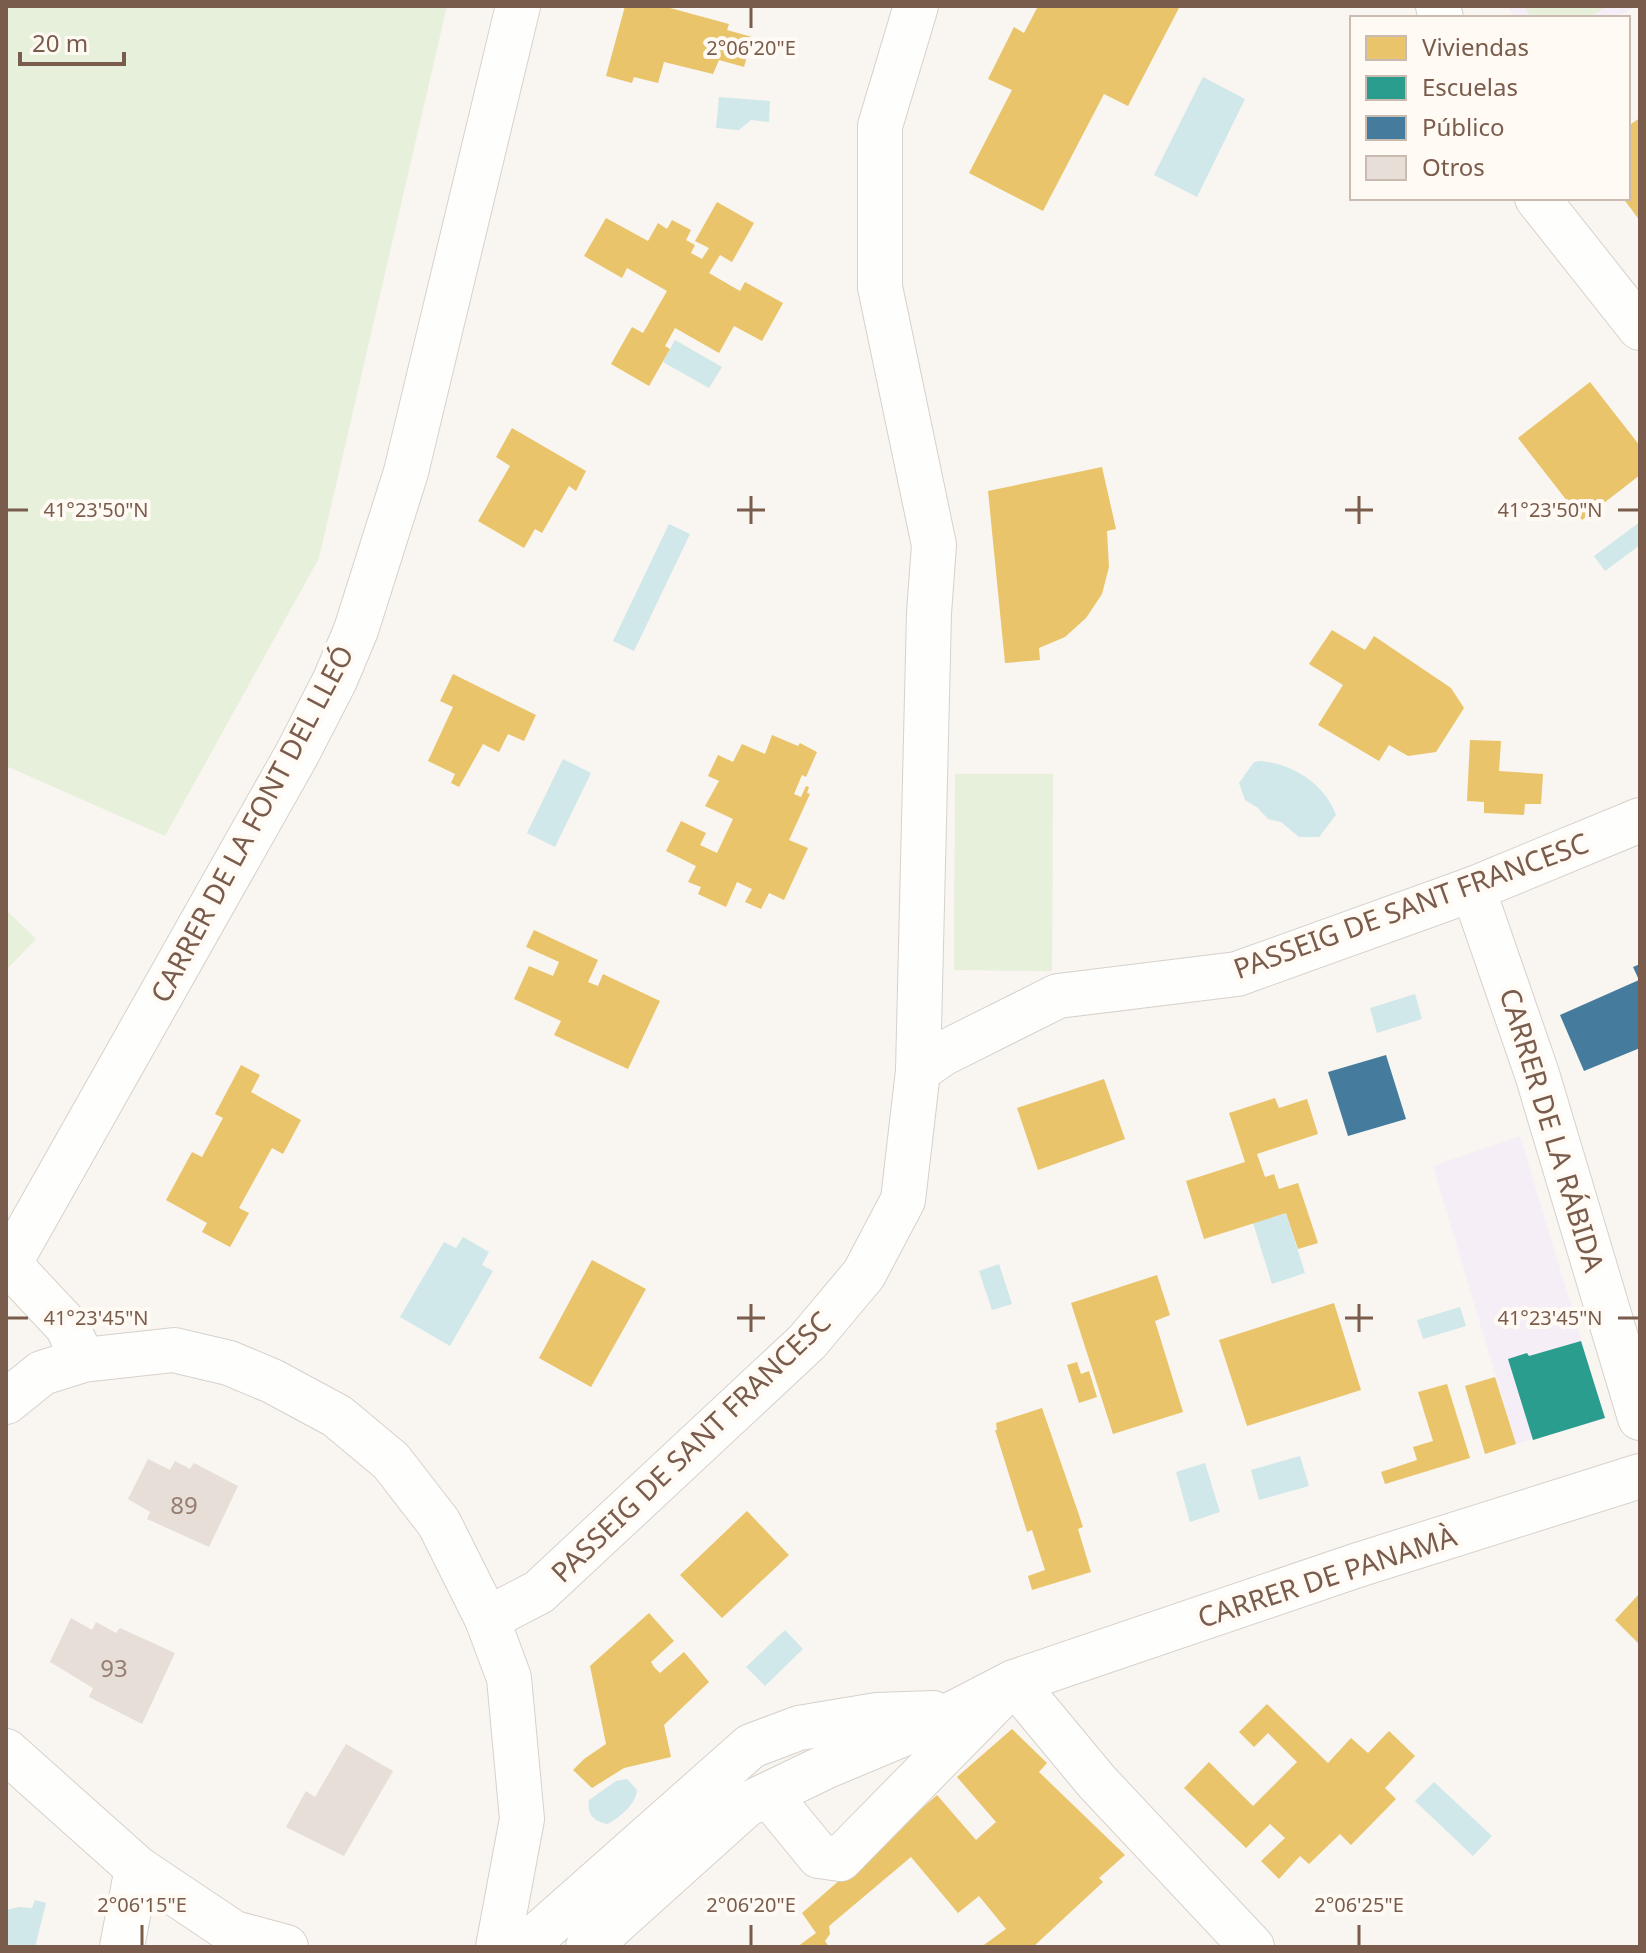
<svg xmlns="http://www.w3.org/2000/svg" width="1646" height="1953" viewBox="0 0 1646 1953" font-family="'Noto Sans',sans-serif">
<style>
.education{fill:#f6eef6}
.green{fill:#e7f0db}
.water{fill:#d0e8ea}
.homes{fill:#e9c46a}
.schools{fill:#2a9d8f}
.public{fill:#457b9d}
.building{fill:#e6ded7}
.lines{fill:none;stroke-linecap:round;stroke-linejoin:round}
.minor-casing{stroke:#d7d1cb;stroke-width:46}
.minor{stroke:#fefefd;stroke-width:44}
.ticks{fill:none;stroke:#7a5c4d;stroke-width:3}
.labels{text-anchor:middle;stroke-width:8;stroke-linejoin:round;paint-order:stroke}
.number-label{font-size:24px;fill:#977e72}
.street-label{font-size:28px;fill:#7a5c4d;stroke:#fffaf3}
.ticks-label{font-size:20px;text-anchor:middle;fill:#7a5c4d;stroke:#fffaf3;stroke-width:8;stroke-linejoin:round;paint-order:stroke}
</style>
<rect width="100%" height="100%" fill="#f9f5f0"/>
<g class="education">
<polygon points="1508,6 1636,6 1615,18 1515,18"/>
<polygon points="1520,1136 1605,1418 1516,1444 1433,1166"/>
</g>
<g class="green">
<polygon points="6,6 447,6 319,558 165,836 6,766"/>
<polygon points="1525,6 1608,6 1587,18 1531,18"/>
<polygon points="955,774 1053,774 1052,971 954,970"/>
<polygon points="6,910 36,939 6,970"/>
</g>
<g class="water">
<polygon points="1203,77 1245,99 1197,197 1154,175"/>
<polygon points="719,97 770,101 769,122 751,120 739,130 716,128"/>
<polygon points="675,340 722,367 709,388 663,362"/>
<polygon points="1640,522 1640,545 1605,571 1594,556"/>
<polygon points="669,524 690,534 634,651 613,641"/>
<polygon points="563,759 591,773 555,847 527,833"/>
<path d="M1261 761C1293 764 1325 784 1336 815L1319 837H1299L1281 822 1268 819 1258 808 1245 800 1239 783 1254 762Z"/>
<polygon points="1415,994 1422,1019 1377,1033 1370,1008"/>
<polygon points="1286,1213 1305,1273 1272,1284 1253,1223"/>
<polygon points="463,1237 489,1252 482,1265 493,1271 450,1346 400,1317 444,1242 456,1248"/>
<polygon points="999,1264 1012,1304 992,1310 979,1271"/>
<polygon points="1460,1307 1466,1326 1423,1339 1417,1320"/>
<polygon points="1300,1456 1309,1486 1259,1500 1251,1470"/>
<polygon points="1205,1463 1220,1512 1190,1522 1176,1472"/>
<polygon points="785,1630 803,1649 765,1686 746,1667"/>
<path d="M627 1779 637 1790C636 1804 620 1817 608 1824 593 1821 587 1815 589 1800L616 1781Z"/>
<polygon points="1434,1782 1492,1836 1473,1856 1415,1801"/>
<polygon points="35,1900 46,1903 35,1947 6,1947 6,1910 19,1907 32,1908"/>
</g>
<g class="homes">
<polygon points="625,6 670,8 729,24 727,30 752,37 744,67 719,60 713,74 664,62 658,83 634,77 632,83 606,76"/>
<polygon points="1038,6 1180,6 1128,106 1104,94 1043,211 969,173 1012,90 988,79 1014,27 1024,33"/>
<polygon points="1640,118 1640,221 1623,198 1628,198 1628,126"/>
<polygon points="717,202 754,223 732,262 720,255 709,273 740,291 745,282 783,303 762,341 734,326 719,353 675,328 665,346 670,349 649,386 611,364 632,327 643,333 667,291 627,268 622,278 584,256 606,218 648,241 658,223 667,229 672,220 691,230 686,240 695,245 691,253 702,259 709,248 695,241"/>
<polygon points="1590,382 1640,446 1640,475 1582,520 1518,438"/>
<polygon points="512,428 586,471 576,491 569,486 542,533 535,529 524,548 478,521 510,466 496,457"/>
<polygon points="1102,467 1116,529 1107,531 1109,567 1102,594 1086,618 1065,637 1039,648 1040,660 1005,663 988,491"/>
<polygon points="1332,630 1365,650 1374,636 1451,688 1464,708 1436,752 1408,756 1389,745 1379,761 1318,725 1343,685 1309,664"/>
<polygon points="453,674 536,715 524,741 508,734 499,752 483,744 459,787 451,783 455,774 428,761 453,707 440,701"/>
<polygon points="772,735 798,746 800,743 817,752 806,777 802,775 794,794 801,797 806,786 809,787 807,793 810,794 789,840 808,848 784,900 769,893 761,909 745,902 752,889 737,882 726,907 698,894 701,887 688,882 696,866 666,851 681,821 706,833 700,845 717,853 733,819 705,806 719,781 708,776 718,755 733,762 742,744 765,754"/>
<polygon points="1470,740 1501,741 1499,771 1543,774 1541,804 1525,804 1524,815 1484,813 1484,802 1467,801"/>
<polygon points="534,930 598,960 588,982 598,986 603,974 660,1001 628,1069 554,1035 561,1021 514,999 529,966 553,976 559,962 526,947"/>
<polygon points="241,1065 260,1075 251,1092 301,1120 283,1154 272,1148 239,1208 249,1213 230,1247 202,1232 207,1223 166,1200 192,1152 202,1157 223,1118 215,1114"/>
<polygon points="1104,1079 1125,1139 1038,1170 1017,1108"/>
<polygon points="1275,1098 1279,1108 1307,1099 1318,1134 1257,1154 1265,1177 1274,1174 1279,1189 1298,1183 1318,1243 1298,1249 1286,1213 1204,1239 1186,1181 1245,1162 1229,1113"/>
<polygon points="592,1260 646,1289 591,1387 539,1358"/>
<polygon points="1157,1275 1170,1315 1155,1321 1183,1412 1113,1434 1071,1303"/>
<polygon points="1334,1303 1361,1390 1247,1426 1219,1340"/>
<polygon points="1077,1362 1081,1374 1089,1371 1097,1397 1079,1403 1067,1365"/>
<polygon points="1495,1377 1516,1444 1485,1454 1465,1386"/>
<polygon points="1447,1384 1470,1458 1385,1484 1381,1472 1417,1460 1413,1447 1433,1441 1418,1392"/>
<polygon points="1042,1408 1079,1515 1083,1527 1078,1529 1091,1572 1032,1590 1028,1576 1045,1570 1032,1530 1027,1532 995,1430 997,1430 996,1423"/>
<polygon points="747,1511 789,1555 722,1618 680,1575"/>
<polygon points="1640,1593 1640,1645 1615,1620"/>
<polygon points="649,1613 674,1641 651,1662 654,1667 660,1673 684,1652 709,1682 664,1725 671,1757 624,1768 592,1788 573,1770 584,1759 606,1744 590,1666"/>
<polygon points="1267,1704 1328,1763 1351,1738 1368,1753 1389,1731 1415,1756 1385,1788 1396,1799 1351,1845 1340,1834 1309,1864 1300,1856 1279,1879 1261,1861 1285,1838 1270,1824 1246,1848 1184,1788 1209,1762 1253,1806 1297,1762 1268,1733 1254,1747 1239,1732"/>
<polygon points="1012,1729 1047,1763 1039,1772 1125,1855 1099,1878 1103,1882 1033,1947 981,1947 1006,1929 979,1896 958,1913 911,1857 829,1926 830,1934 825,1941 829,1947 797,1947 816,1933 802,1913 937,1795 976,1840 996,1822 957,1777"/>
</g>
<polygon class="schools" points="1581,1341 1605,1418 1533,1440 1508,1359 1527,1353 1529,1356"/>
<g class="public">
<polygon points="1640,964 1640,1048 1584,1071 1560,1015 1639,980 1633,967"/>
<polygon points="1386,1055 1406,1119 1348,1136 1328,1072"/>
</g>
<g class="building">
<polygon points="148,1459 170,1470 175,1461 190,1469 194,1463 238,1486 209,1547 147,1519 150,1512 128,1499"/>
<polygon points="71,1618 92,1630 96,1622 116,1633 120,1628 175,1653 142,1724 89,1697 93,1688 50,1662"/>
<polygon points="346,1744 393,1771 344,1856 286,1827 306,1791 315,1797"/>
</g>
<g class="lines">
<defs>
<g id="minor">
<polyline points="916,6 880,126 880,287 934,545 929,613 918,1071"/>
<polyline points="1438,6 1441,18"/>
<polyline points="1537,198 1640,328"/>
<polyline points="1473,889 1537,1074 1640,1418"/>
<polyline points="83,1360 67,1326 9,1264 297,754 335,680 356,630 406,472 518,6"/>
<polyline points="6,1402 42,1373 83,1360 174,1350 229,1363 272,1381 337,1416 391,1461 439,1523 487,1619 509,1678 522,1819 498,1947"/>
<polyline points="487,1619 539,1592 807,1342 864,1274 903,1200 918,1071 942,1054 1058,996 1237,974 1473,889 1640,820"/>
<polyline points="6,1751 137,1868 234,1933 286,1947"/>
<polyline points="769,1795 819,1856 840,1859 1014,1682 1097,1782 1252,1947"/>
<polyline points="122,1947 137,1868"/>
<polyline points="524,1947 751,1746 799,1728 877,1715 933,1713"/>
<polyline points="588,1947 746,1805 827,1766 956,1712 1014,1682 1355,1566 1640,1476"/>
</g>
</defs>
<use href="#minor" class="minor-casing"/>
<use href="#minor" class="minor"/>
</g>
<path class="ticks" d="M751 8V28M751 496V524M1359 496V524M8 510H28M737 510H765M1345 510H1373M1618 510H1638M751 1304V1332M1359 1304V1332M8 1318H28M737 1318H765M1345 1318H1373M1618 1318H1638M142 1925V1945M751 1925V1945M1359 1925V1945"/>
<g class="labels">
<g class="number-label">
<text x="184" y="1514">89</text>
<text x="114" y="1677">93</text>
</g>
<g class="street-label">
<text transform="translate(252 824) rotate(-62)" y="10">CARRER DE LA FONT DEL LLEÓ</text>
<text transform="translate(1411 906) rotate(-20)" y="10">PASSEIG DE SANT FRANCESC</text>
<text transform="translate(1552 1130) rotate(73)" y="10">CARRER DE LA RÁBIDA</text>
<text transform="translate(691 1447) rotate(-44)" y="10">PASSEIG DE SANT FRANCESC</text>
<text transform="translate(1327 1577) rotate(-18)" y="10">CARRER DE PANAMÀ</text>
</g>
</g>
<g class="ticks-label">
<text x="751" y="55">2°06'20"E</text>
<text x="96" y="517">41°23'50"N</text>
<text x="1550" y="517">41°23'50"N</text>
<text x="96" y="1325">41°23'45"N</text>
<text x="1550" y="1325">41°23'45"N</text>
<text x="142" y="1912">2°06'15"E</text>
<text x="751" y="1912">2°06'20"E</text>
<text x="1359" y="1912">2°06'25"E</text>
</g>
<rect width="1646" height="1953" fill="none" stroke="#7a5c4d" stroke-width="16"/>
<rect x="1350" y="16" width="280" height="184" fill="#fffaf3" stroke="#cabbb1" stroke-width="2"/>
<rect x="1366" y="36" width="40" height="24" fill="#e9c46a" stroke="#cabbb1" stroke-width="2"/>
<text x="1422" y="56" font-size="24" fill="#7a5c4d">Viviendas</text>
<rect x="1366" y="76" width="40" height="24" fill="#2a9d8f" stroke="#cabbb1" stroke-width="2"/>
<text x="1422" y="96" font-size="24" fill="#7a5c4d">Escuelas</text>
<rect x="1366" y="116" width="40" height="24" fill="#457b9d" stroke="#cabbb1" stroke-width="2"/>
<text x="1422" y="136" font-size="24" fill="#7a5c4d">Público</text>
<rect x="1366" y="156" width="40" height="24" fill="#e6ded7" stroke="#cabbb1" stroke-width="2"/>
<text x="1422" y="176" font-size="24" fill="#7a5c4d">Otros</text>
<path d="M20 52v12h104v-12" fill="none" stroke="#7a5c4d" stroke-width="4"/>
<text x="32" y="52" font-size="24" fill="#7a5c4d" stroke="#fffaf3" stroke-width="6" paint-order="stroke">20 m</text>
</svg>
